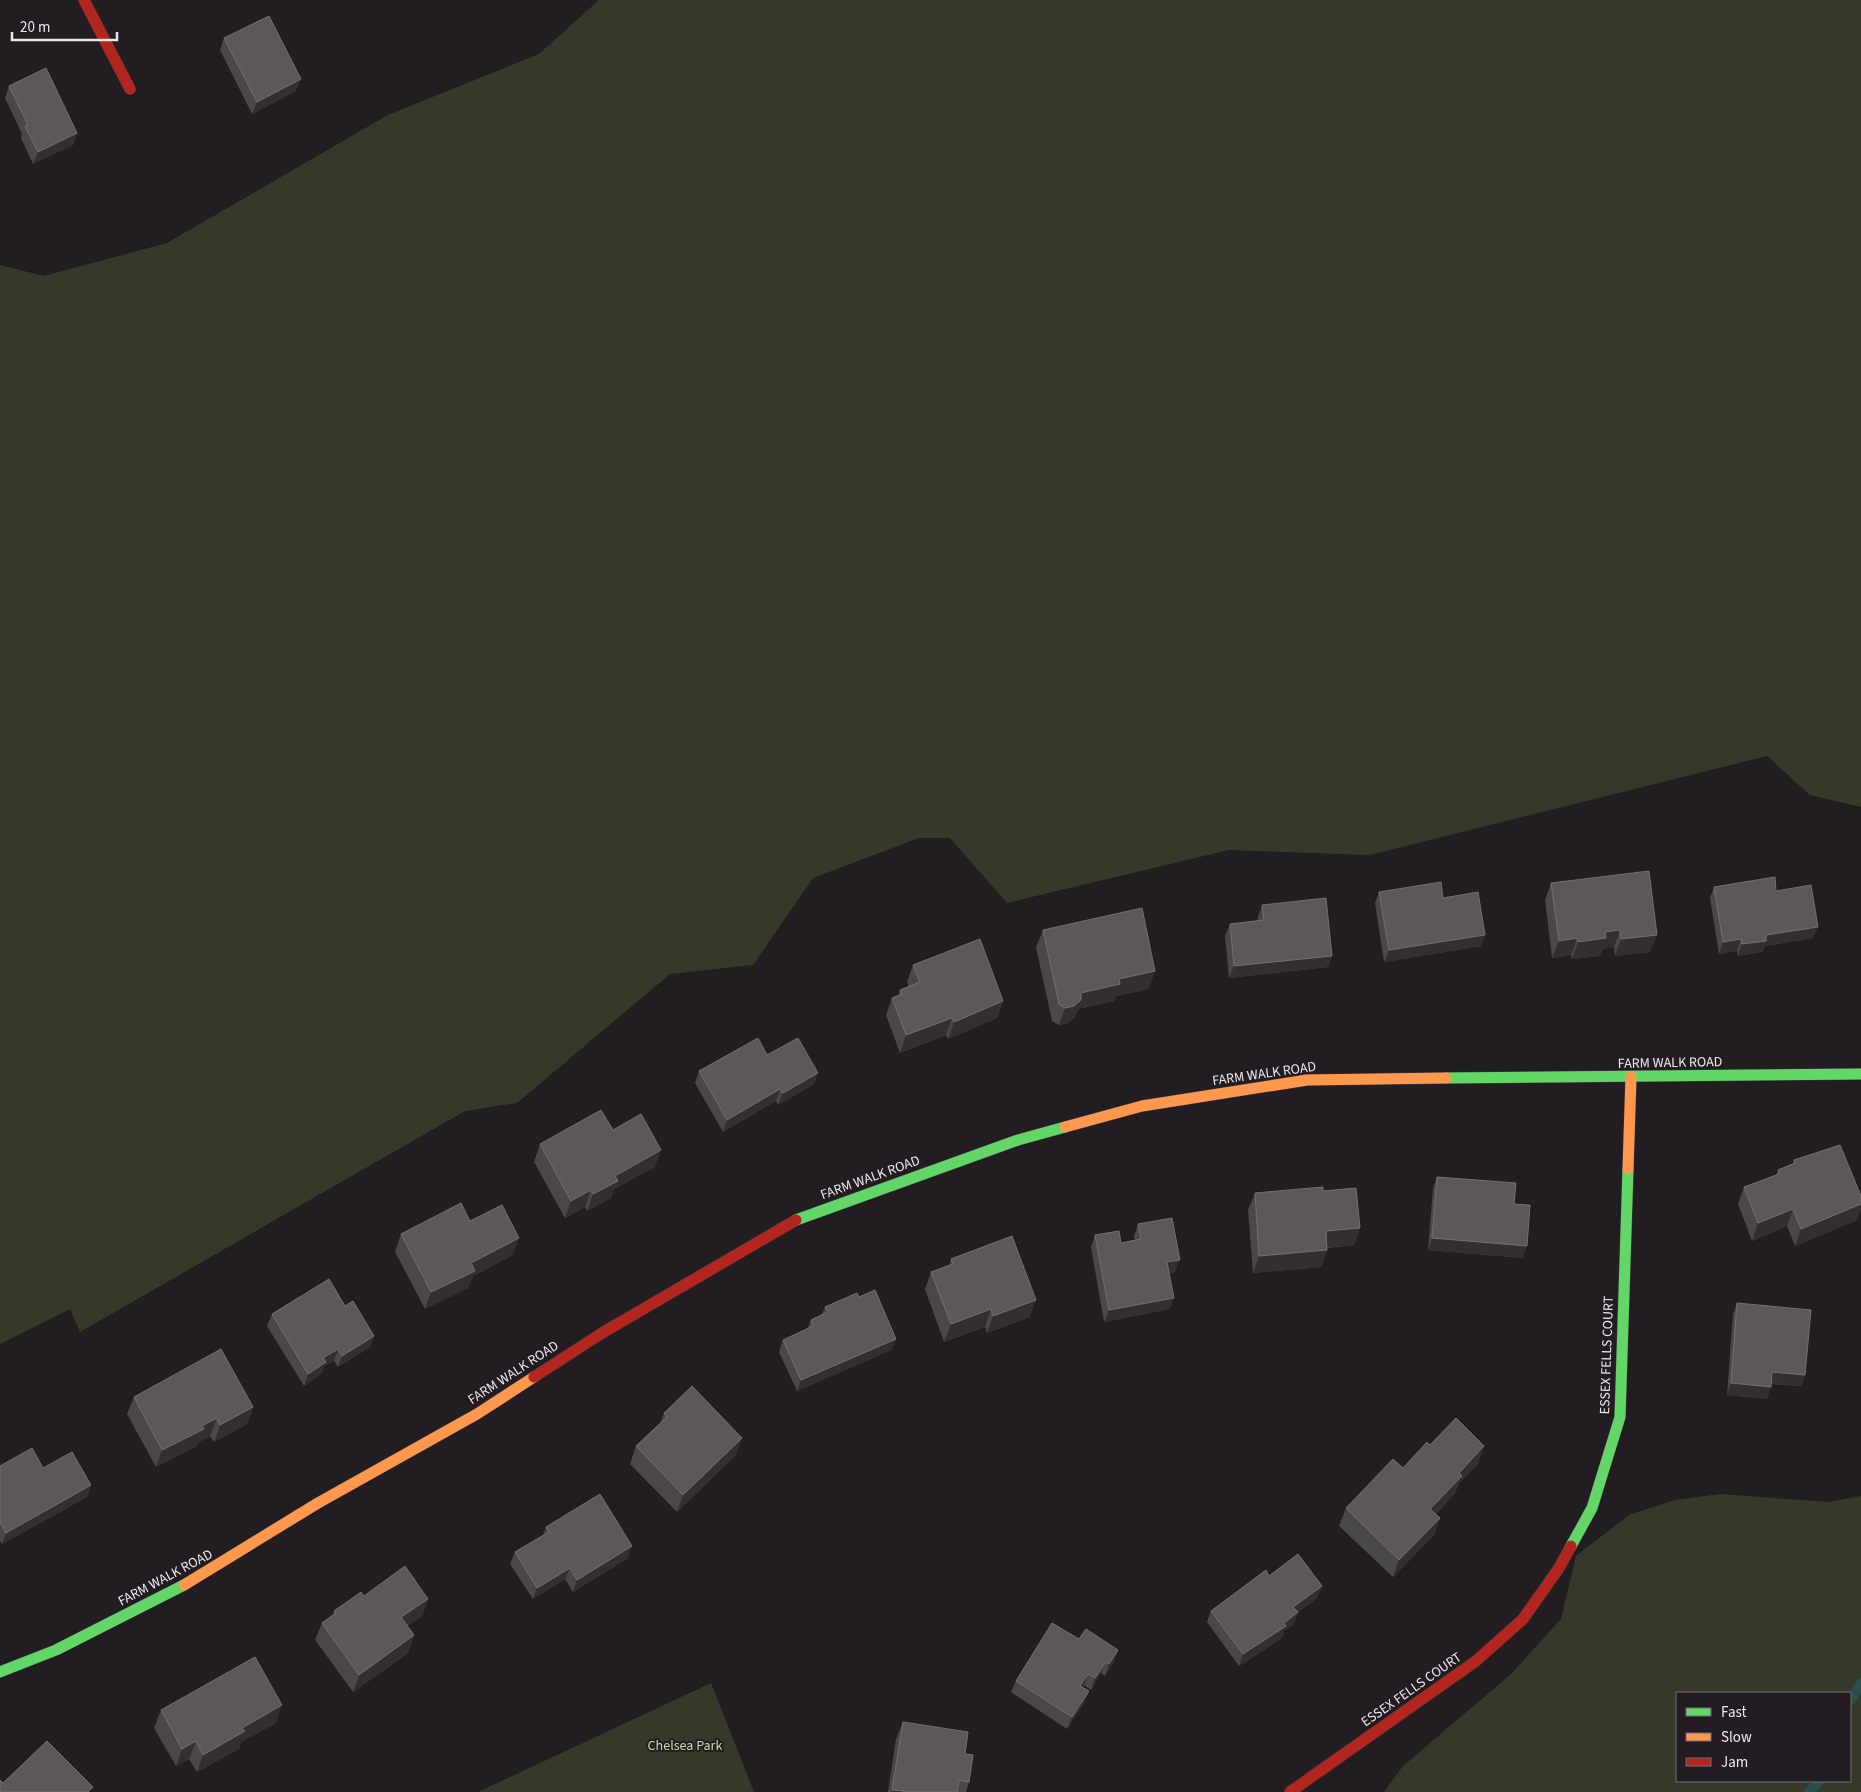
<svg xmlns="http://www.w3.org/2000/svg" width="1861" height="1792" viewBox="0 0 1861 1792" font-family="'Source Sans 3',sans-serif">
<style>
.green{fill:#36392a;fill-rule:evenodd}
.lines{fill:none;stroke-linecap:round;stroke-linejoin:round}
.stream{stroke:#2b4e4e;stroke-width:10}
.fast-casing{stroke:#3c383b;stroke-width:12}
.slow-casing{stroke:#3c383b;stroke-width:12}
.jam-casing{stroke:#3c383b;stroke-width:12}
.fast{stroke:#63d668;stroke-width:11}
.slow{stroke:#ff974d;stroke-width:11}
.jam{stroke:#b3261e;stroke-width:11}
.wall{fill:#4a4748}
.shaded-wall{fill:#332f31}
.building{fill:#5c585a;stroke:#726f70}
.labels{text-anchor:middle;stroke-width:4;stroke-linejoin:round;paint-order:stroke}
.street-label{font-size:14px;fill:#ece7eb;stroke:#231c22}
.park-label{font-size:14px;fill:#cad9a2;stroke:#231c22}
</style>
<rect width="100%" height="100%" fill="#221d21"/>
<g class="green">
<polygon points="599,0 1861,0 1861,807 1810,795 1767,756 1370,855 1229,850 1007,903 950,838 919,838 813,878 753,965 670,974 517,1103 465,1111 80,1332 70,1309 0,1344 0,265 44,276 167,243 388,115 539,54"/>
<path d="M1720 1494 1828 1502 1861 1496V1792H1384L1403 1766 1511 1674 1561 1619 1576 1556 1629 1515 1675 1500ZM1677 1693H1850V1781H1677Z"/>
<polygon points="711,1683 754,1792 478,1792"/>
</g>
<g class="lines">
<g class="stream">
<polyline points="1850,1701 1861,1683"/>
<polyline points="1809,1792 1819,1781"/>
</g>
<defs>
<g id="fast">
<polyline points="1446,1078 1861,1074"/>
<polyline points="796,1220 1018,1140 1065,1127"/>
<polyline points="1571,1546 1592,1508 1620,1417 1628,1169"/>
<polyline points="0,1672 56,1650 184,1585"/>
</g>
<g id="slow">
<polyline points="1065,1127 1142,1106 1307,1080 1446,1078"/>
<polyline points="1628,1169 1631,1077"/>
<polyline points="184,1585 318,1503 477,1414 534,1377"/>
</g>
<g id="jam">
<polyline points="84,0 130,89"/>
<polyline points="534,1377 602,1333 796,1220"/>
<polyline points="1290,1792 1476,1661 1523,1619 1559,1568 1571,1546"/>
</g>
</defs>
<use href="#fast" class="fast-casing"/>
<use href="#slow" class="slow-casing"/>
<use href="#jam" class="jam-casing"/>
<use href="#fast" class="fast"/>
<use href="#slow" class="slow"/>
<use href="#jam" class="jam"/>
</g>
<g class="wall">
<polygon points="224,38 296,91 252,114 220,50"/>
<polygon points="9,86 77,133 73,145 33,164 21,138 22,134 5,98"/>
<polygon points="1551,883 1650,952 1615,956 1614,947 1602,949 1600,956 1572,959 1571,955 1552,958 1545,900"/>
<polygon points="1714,887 1776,891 1813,938 1765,946 1762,952 1738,956 1737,951 1719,954 1710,898"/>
<polygon points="1379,892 1443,898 1481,946 1384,962 1375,903"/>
<polygon points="1262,905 1332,956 1328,967 1229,978 1225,936 1230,924 1258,921 1258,917"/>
<polygon points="1043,930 1149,989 1116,996 1114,1001 1078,1009 1075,1017 1068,1023 1059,1025 1052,1021 1036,947"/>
<polygon points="913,965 1003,1001 997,1018 948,1039 946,1035 900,1053 886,1015 892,998 898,996 900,990 909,987 907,982"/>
<polygon points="767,1055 818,1073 814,1084 778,1105 776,1101 723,1132 695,1083 699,1071"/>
<polygon points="613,1130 655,1167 614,1189 611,1198 587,1211 585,1207 565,1218 534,1162 540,1144"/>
<polygon points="1794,1160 1857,1220 1795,1246 1787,1226 1752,1241 1738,1204 1744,1187 1776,1175 1778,1170 1793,1164"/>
<polygon points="1437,1177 1514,1204 1523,1258 1428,1250 1433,1188"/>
<polygon points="1323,1191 1360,1228 1354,1245 1327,1248 1327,1250 1321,1267 1253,1273 1248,1210 1255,1193"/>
<polygon points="470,1221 513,1255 473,1276 468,1288 425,1309 395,1252 401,1234"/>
<polygon points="1138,1224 1175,1272 1169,1273 1170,1309 1104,1322 1091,1247 1095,1235 1121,1243 1135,1240 1134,1236"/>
<polygon points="951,1259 1030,1317 987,1333 985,1327 944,1342 925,1289 931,1272 949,1266"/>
<polygon points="859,1297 896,1339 891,1350 797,1391 779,1352 783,1340 807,1329 811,1320 822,1314 825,1307"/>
<polygon points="1737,1303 1805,1375 1801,1386 1771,1384 1767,1399 1727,1395 1733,1314"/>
<polygon points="345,1306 374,1336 370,1347 338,1367 334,1361 324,1366 322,1373 304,1386 267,1326 272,1314"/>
<polygon points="134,1397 253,1407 247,1424 214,1442 210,1436 199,1442 197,1446 156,1467 127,1414"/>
<polygon points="664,1413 736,1455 677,1512 630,1464 636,1446 660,1424"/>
<polygon points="1430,1445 1478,1464 1459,1483 1455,1493 1436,1514 1440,1518 1434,1535 1393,1577 1339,1526 1346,1508 1403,1468"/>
<polygon points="0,1466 43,1468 91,1485 87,1497 2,1544 0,1541"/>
<polygon points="546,1527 628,1558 573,1592 565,1579 533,1599 510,1564 515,1552 543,1535"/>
<polygon points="1269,1576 1322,1586 1317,1598 1298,1612 1294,1624 1284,1631 1282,1638 1239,1666 1207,1622 1211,1611"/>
<polygon points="364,1596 428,1599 422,1616 407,1626 414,1635 408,1653 353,1692 315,1640 322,1623 333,1615 334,1611"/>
<polygon points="1079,1639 1118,1650 1114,1662 1105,1676 1101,1673 1091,1690 1084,1685 1083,1687 1089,1691 1084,1703 1067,1729 1011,1692 1016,1681"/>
<polygon points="161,1710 276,1723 241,1742 239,1749 197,1772 189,1759 176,1766 154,1728"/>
<polygon points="903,1722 965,1754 969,1782 966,1792 888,1792 896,1739"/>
</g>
<g class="shaded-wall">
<polygon points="301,79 296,91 252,114 257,102"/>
<polygon points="77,133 73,145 33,164 38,152"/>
<polygon points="1818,927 1813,938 1765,946 1762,952 1738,956 1742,944 1766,935"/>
<polygon points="1620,930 1614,947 1602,949 1600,956 1572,959 1578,942 1605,932"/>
<polygon points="1485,935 1481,946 1384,962 1389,950"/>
<polygon points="1657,935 1650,952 1615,956 1621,939"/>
<polygon points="1577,938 1571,955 1552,958 1559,941"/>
<polygon points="1741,939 1737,951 1719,954 1723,942"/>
<polygon points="1332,956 1328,967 1229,978 1234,966"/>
<polygon points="1155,971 1149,989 1116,996 1114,1001 1078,1009 1075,1017 1068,1023 1059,1025 1065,1008 1081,993 1119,979"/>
<polygon points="1003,1001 997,1018 948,1039 954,1022"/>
<polygon points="952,1018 946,1035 900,1053 906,1035"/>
<polygon points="818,1073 814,1084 778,1105 783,1093"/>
<polygon points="780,1089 776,1101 723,1132 727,1120"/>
<polygon points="661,1150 655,1167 614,1189 611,1198 587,1211 593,1194 615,1176"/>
<polygon points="591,1190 585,1207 565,1218 571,1201"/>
<polygon points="1861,1204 1861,1210 1857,1220 1795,1246 1801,1229"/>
<polygon points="1793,1209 1787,1226 1752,1241 1758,1223"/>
<polygon points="1360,1228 1354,1245 1320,1248 1326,1231"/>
<polygon points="519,1238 513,1255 473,1276 468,1288 425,1309 431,1292 471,1263"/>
<polygon points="1432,1238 1527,1246 1523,1258 1428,1250"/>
<polygon points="1327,1250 1321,1267 1253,1273 1259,1256"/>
<polygon points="1180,1260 1175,1272 1163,1274 1167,1262"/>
<polygon points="1174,1298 1170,1309 1104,1322 1109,1310"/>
<polygon points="1036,1300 1030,1317 987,1333 993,1316"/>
<polygon points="991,1309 985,1327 944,1342 951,1324"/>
<polygon points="374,1336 370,1347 338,1367 342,1356"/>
<polygon points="896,1339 891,1350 797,1391 801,1380"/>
<polygon points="338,1349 334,1361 324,1366 322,1373 304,1386 308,1374 323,1358"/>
<polygon points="1772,1372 1805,1375 1801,1386 1768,1383"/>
<polygon points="1731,1383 1771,1387 1767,1399 1727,1395"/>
<polygon points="253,1407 247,1424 214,1442 220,1425"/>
<polygon points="217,1418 210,1436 199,1442 197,1446 156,1467 162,1450"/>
<polygon points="742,1438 736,1455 677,1512 683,1495"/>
<polygon points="1484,1446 1478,1464 1459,1483 1455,1493 1424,1526 1430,1509 1459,1473"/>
<polygon points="91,1485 87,1497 2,1544 6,1533"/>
<polygon points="1440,1518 1434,1535 1393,1577 1399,1560"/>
<polygon points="632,1546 628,1558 573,1592 577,1580"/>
<polygon points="570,1568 565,1579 533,1599 537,1588"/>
<polygon points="1322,1586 1317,1598 1289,1618 1293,1607"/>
<polygon points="428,1599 422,1616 395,1634 401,1617"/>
<polygon points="1298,1612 1294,1624 1284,1631 1282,1638 1239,1666 1243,1654"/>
<polygon points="414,1635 408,1653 353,1692 359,1675"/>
<polygon points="1118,1650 1114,1662 1105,1676 1109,1664"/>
<polygon points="1106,1662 1101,1673 1091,1690 1095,1678"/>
<polygon points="1088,1674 1084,1685 1076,1697 1080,1686"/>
<polygon points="1089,1691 1084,1703 1067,1729 1072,1717"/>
<polygon points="282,1705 276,1723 241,1742 239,1749 197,1772 203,1755 242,1728"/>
<polygon points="196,1741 189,1759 176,1766 182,1749"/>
<polygon points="892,1790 904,1791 903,1792 892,1792"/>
</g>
<g class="building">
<polygon points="269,16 301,79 257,102 224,38"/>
<polygon points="46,68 77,133 38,152 25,126 28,125 9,86"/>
<polygon points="1649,871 1657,935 1621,939 1620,930 1605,932 1606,938 1578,942 1577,938 1559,941 1551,883"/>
<polygon points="1775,877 1776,891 1811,885 1818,927 1766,935 1766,941 1742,944 1741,939 1723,942 1714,887"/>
<polygon points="1441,882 1443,898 1478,892 1485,935 1389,950 1379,892"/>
<polygon points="1326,898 1332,956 1234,966 1230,924 1264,920 1262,905"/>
<polygon points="1142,908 1155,971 1119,979 1120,984 1081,993 1081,1000 1074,1006 1065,1008 1059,1004 1043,930"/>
<polygon points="980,939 1003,1001 954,1022 952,1018 906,1035 892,998 902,994 900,990 920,982 913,965"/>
<polygon points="758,1038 767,1055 798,1038 818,1073 783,1093 780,1089 727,1120 699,1071"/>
<polygon points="601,1110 613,1130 641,1114 661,1150 615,1176 618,1181 593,1194 591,1190 571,1201 540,1144"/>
<polygon points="1840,1145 1861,1196 1861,1204 1801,1229 1793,1209 1758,1223 1744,1187 1779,1174 1778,1170 1795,1163 1794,1160"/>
<polygon points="1437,1177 1516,1183 1514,1204 1530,1205 1527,1246 1432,1238"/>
<polygon points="1323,1187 1323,1191 1356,1188 1360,1228 1326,1231 1327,1250 1259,1256 1255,1193"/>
<polygon points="461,1203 470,1221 502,1205 519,1238 471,1263 475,1271 431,1292 401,1234"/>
<polygon points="1172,1218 1180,1260 1167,1262 1174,1298 1109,1310 1095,1235 1119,1231 1121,1243 1141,1239 1138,1224"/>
<polygon points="1012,1236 1036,1300 993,1316 991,1309 951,1324 931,1272 953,1264 951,1259"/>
<polygon points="329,1279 345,1306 353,1301 374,1336 342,1356 338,1349 323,1358 326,1362 308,1374 272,1314"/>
<polygon points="875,1290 896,1339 801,1380 783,1340 813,1326 811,1320 828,1312 825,1307 857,1293 859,1297"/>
<polygon points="1737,1303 1811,1310 1805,1375 1772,1372 1771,1387 1731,1383"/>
<polygon points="221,1349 253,1407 220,1425 217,1418 202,1426 204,1429 162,1450 134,1397"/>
<polygon points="692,1386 742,1438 683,1495 636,1446 667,1417 664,1413"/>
<polygon points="1456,1418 1484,1446 1459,1473 1462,1476 1430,1509 1440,1518 1399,1560 1346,1508 1393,1459 1403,1468 1427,1442 1430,1445"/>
<polygon points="32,1448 43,1468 72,1452 91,1485 6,1533 0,1522 0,1466"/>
<polygon points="600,1494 632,1546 577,1580 570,1568 537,1588 515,1552 549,1532 546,1527"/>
<polygon points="1298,1554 1322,1586 1293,1607 1298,1612 1284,1623 1286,1626 1243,1654 1211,1611 1266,1570 1269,1576"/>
<polygon points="405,1566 428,1599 401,1617 414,1635 359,1675 322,1623 336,1613 334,1611 361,1592 364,1596"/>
<polygon points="1052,1623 1079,1639 1086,1629 1118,1650 1109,1664 1106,1662 1095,1678 1088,1674 1080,1686 1089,1691 1072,1717 1016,1681"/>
<polygon points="255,1657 282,1705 242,1728 245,1731 203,1755 196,1741 182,1749 161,1710"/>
<polygon points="903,1722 968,1732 965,1754 973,1755 969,1782 959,1780 957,1792 903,1792 904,1791 892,1790"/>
<polygon points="47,1741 93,1787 88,1792 0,1792 0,1780 3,1783"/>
</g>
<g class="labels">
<g class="street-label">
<text transform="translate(1670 1062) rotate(-1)" y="5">FARM WALK ROAD</text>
<text transform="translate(1264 1073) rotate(-8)" y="5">FARM WALK ROAD</text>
<text transform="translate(870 1177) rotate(-20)" y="5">FARM WALK ROAD</text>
<text transform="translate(1606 1355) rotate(-88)" y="5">ESSEX FELLS COURT</text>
<text transform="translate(513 1372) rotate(-33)" y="5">FARM WALK ROAD</text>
<text transform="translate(165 1577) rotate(-28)" y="5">FARM WALK ROAD</text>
<text transform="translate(1411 1689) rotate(-35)" y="5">ESSEX FELLS COURT</text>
</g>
<g class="park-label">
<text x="685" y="1750">Chelsea Park</text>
</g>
</g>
<rect x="1676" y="1692" width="175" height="90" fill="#231c22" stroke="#736d72"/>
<rect x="1686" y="1708" width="25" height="8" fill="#63d668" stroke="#736d72"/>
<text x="1721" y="1717" font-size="15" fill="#ece7eb">Fast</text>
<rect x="1686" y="1733" width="25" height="8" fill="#ff974d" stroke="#736d72"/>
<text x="1721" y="1742" font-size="15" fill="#ece7eb">Slow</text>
<rect x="1686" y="1758" width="25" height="8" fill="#b3261e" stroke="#736d72"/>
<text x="1721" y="1767" font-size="15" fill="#ece7eb">Jam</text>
<path d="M12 32v8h105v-8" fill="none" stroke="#ece7eb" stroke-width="2.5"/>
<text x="20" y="32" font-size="15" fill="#ece7eb" stroke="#231c22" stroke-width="4" paint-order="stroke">20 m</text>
</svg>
